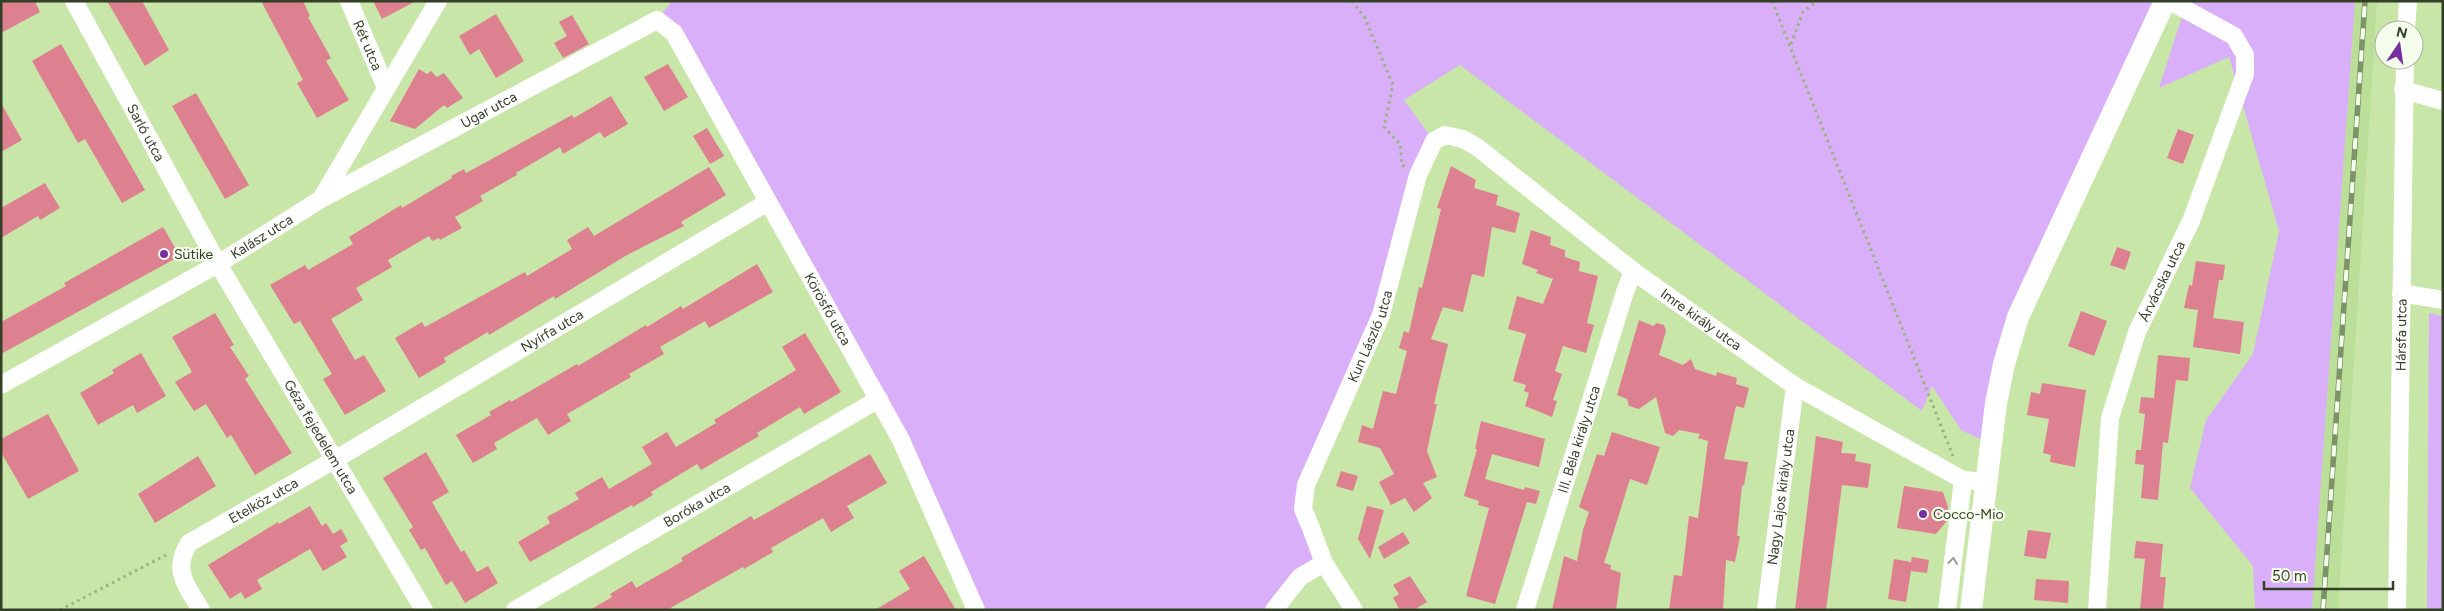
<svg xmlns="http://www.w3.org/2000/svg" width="2444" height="611" viewBox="0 0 2444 611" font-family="Figtree,sans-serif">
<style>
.built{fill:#bbde99}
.green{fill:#d9affa}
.building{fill:#dd8191}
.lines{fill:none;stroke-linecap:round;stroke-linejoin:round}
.path{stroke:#99b280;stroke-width:3;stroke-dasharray:2.5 4;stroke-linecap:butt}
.minor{stroke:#fff;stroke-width:18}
.major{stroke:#fff;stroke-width:22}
.rail-casing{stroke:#7c9267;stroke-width:5.5}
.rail{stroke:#f5feec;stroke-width:4;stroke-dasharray:11;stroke-linecap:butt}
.oneway{stroke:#99a093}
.poi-dot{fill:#762ea1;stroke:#f5feec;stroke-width:2}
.labels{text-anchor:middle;stroke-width:4.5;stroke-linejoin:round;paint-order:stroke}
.street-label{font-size:14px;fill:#334027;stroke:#f5feec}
.poi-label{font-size:14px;fill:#334027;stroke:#f5feec;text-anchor:start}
</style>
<rect width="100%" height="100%" fill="#c7e6a8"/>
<polygon class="built" points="2355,1 2377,1 2338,610 2312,610"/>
<g class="green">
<polygon points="672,1 2156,1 2012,321 1988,443 1961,430 1932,386 1922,411 1460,65 1404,100 1434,141 1381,315 1306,485 1324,563 1274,610 976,610 901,440 657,20"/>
<polygon points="2187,1 2355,1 2312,610 2255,610 2253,566 2190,488 2206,420 2253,354 2279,231 2229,57 2159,88"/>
<polygon points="2429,313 2443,316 2443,610 2427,610"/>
</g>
<g class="building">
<polygon points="1,1 35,1 40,12 1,33"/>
<polygon points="107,1 142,1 169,50 145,66"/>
<polygon points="261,1 303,1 310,16 308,17 331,58 326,61 349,100 317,118 297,83 303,80"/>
<polygon points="373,1 416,1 382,19"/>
<polygon points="496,14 524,61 496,78 479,49 470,55 459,36"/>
<polygon points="572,15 589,44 563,58 554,43 567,36 559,22"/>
<polygon points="61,44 145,190 122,203 85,139 78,143 32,61"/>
<polygon points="668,64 688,97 664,111 644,77"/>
<polygon points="419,69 427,74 431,71 437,77 444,73 463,98 447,108 444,105 415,129 390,121"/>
<polygon points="196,93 249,185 225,199 172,106"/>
<polygon points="611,96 628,124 604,138 600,132 563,154 560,147 516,173 517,175 480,196 483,201 455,217 462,228 440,240 439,238 432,241 429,236 388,260 392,267 356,288 363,300 331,319 355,360 364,355 386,391 345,415 323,379 332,374 300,321 294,324 270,285 305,265 308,270 353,244 349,237 401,205 402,208 452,178 451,176 464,169 466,173 572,115 574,118"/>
<polygon points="1,103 22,140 1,152"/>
<polygon points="707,128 724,156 710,164 693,136"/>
<polygon points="2178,129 2194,135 2183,164 2167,158"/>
<polygon points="1451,166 1476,180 1474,188 1498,195 1496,205 1520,213 1515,233 1492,227 1484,277 1472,274 1463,312 1443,307 1431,339 1448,344 1434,404 1437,404 1427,451 1437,477 1423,483 1432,498 1414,512 1405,498 1391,505 1379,482 1394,474 1380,448 1358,442 1362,425 1373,429 1383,391 1396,394 1407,351 1399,348 1404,331 1409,333 1419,287 1422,288 1441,209 1437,208"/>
<polygon points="709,167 726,195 681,222 684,226 627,255 555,299 554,296 489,335 488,332 444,358 446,362 419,378 395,338 422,322 425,327 525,272 527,276 572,249 567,240 588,227 594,236"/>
<polygon points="45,183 60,208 40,220 38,216 1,238 1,208"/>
<polygon points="163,227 180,256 1,354 1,322 66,286 64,283"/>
<polygon points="1531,230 1551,237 1550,245 1565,250 1565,257 1580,262 1579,271 1598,276 1587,323 1594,325 1586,353 1563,346 1555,371 1562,374 1553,400 1557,401 1552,417 1525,406 1529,393 1524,391 1526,385 1513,381 1526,334 1508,329 1517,296 1543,304 1553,279 1536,273 1538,270 1522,264"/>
<polygon points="2117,247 2131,252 2125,270 2110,265"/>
<polygon points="2196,261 2225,265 2223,280 2219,280 2213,318 2244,322 2240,354 2193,347 2198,310 2184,308 2189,285 2192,286"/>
<polygon points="757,264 773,292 709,328 705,321 660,347 664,354 629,374 631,377 567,414 571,421 548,435 537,418 494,443 497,449 473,463 456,435 491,415 489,412 510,400 511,402 577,364 578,366 646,325 647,327 681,306 683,309"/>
<polygon points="2081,311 2107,321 2094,356 2068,346"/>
<polygon points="215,313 234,345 230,347 249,376 245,379 292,453 255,475 231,435 227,438 206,404 194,411 175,382 192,372 172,337"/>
<polygon points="1639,320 1653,326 1657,323 1664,325 1666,331 1659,355 1683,365 1691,359 1695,369 1716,376 1717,372 1737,378 1736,384 1749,388 1744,408 1736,406 1724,459 1748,462 1744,486 1742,485 1737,536 1740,536 1735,562 1726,560 1723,610 1669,610 1674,575 1682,576 1689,516 1698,518 1708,441 1698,438 1700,434 1679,430 1673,436 1665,433 1656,397 1639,409 1629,406 1627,399 1617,395"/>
<polygon points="805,333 841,392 804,414 800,407 757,433 759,436 701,470 697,464 651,492 653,495 633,507 632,505 530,562 518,542 550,523 547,517 579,499 575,493 602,477 609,489 652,464 642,447 667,432 676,447 716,423 714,420 796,370 782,347"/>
<polygon points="141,353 166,396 137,413 133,405 98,425 80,393 114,373 112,370"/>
<polygon points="2158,355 2190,358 2188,381 2176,380 2168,443 2163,442 2158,500 2141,498 2144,465 2135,464 2136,450 2141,450 2145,414 2139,413 2141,397 2154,398"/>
<polygon points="2042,383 2086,390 2075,467 2050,462 2051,455 2043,453 2049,419 2027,415 2031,392 2040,394"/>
<polygon points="48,414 79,471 28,499 1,452 1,439"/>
<polygon points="1481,421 1545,439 1539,467 1492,454 1485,479 1524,490 1525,487 1540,491 1536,504 1527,502 1495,604 1466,596 1489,508 1478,505 1479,501 1464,496 1477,449 1475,449"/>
<polygon points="1612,432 1660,447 1647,485 1630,479 1604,563 1611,565 1610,569 1621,573 1616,610 1552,610 1564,556 1577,561 1583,530 1589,512 1579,507 1597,454 1604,456"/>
<polygon points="1816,436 1843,442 1841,453 1856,454 1855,461 1871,464 1868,488 1842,485 1826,610 1795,610"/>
<polygon points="426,452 449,492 432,502 461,552 464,550 477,572 488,566 498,583 465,603 452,581 446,585 425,548 421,550 409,530 413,527 383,478"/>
<polygon points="870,454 887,483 847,506 854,518 831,532 823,518 771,548 773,552 744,569 743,567 667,610 590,610 612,597 610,594 632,581 636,588 683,561 681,558 751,516 754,520"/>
<polygon points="198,456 216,486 155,523 138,494"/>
<polygon points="1341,471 1358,476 1353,491 1336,486"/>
<polygon points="1904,486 1943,492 1948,507 1946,522 1936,534 1897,528"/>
<polygon points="310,506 322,526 326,523 333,534 341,529 348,541 340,546 347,557 323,571 310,549 257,580 262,589 245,599 241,592 230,599 208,565 278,522 279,524"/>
<polygon points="1367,506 1384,510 1370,559 1358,539"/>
<polygon points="2028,530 2051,533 2046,559 2024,556"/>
<polygon points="1403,532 1410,543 1384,559 1378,547"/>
<polygon points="2136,541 2163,544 2160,577 2166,577 2163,610 2140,610 2145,559 2134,558"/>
<polygon points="924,556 956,610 875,610 910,589 899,571"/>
<polygon points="1912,557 1929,560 1927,573 1911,571 1906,602 1888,599 1894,559 1911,562"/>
<polygon points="1410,576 1427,602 1414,610 1400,610 1393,598 1399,594 1393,585"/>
<polygon points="2036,579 2069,581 2068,603 2034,600"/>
</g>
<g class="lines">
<g class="path">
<polyline points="1352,1 1365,18 1393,85 1384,127 1400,144 1402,165 1405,167"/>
<polyline points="1772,1 1953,456"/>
<polyline points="1791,44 1803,12 1817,1"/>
<polyline points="60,610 166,555"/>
</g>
<g class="minor">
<path id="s1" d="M74 1 218 264 424 610"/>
<path id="s2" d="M349 1 386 88"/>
<polyline points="2406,30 2408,1"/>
<polyline points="2403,90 2443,101"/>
<path id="s3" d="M321 199 657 20 674 33 901 440 976 610"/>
<polyline points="2401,293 2443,300"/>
<path id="s4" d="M1 385 218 264 321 199 438 1"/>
<path id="s5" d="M201 610C186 585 172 570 189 543L336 459 768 202"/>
<path id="s6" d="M515 610 879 399"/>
<polyline points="1274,610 1300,577 1324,563"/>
<path id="s7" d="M1354 610 1324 563 1311 528 1303 509 1306 485 1381 315 1418 175 1434 141 1445 135 1463 139 1477 147 1633 271 1795 386 1963 480 1986 482"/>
<path id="s8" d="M1525 610 1625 292 1633 271"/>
<path id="s9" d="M1766 610 1795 386"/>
<polyline points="1947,610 1963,480"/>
<path id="s10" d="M2097 610 2110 418 2137 332 2191 221 2245 74V55L2234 36 2170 1"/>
<path id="s11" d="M2397 610 2405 60"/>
</g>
<polyline class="major" points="1971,610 1996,403 2004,364 2018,317 2165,1"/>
<defs>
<polyline id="rail" points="2323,610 2365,1"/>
</defs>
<use href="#rail" class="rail-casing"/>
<use href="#rail" class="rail"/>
</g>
<defs><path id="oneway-chevron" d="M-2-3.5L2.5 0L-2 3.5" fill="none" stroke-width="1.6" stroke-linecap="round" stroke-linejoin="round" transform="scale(1.25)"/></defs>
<use class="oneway" href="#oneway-chevron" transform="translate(1953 561) rotate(-83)"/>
<g class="poi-dot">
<circle cx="164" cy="254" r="5"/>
<circle cx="1923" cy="514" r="5"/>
</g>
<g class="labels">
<g class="street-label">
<text dy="5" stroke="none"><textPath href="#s2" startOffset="48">Rét utca</textPath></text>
<text dy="5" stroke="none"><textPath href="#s3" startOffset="190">Ugar utca</textPath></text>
<text dy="5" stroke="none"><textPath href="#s1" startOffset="150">Sarló utca</textPath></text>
<text dy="5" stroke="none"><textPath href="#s4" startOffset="300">Kalász utca</textPath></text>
<text dy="5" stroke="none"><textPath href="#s10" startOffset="339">Árvácska utca</textPath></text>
<text dy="5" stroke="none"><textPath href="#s3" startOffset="718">Körösfő utca</textPath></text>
<text dy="5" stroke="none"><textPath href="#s7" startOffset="836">Imre király utca</textPath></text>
<text dy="5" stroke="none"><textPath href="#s5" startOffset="494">Nyírfa utca</textPath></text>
<text dy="5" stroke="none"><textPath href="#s11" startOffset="275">Hársfa utca</textPath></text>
<text dy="5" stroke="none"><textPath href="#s7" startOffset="300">Kun László utca</textPath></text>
<text dy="5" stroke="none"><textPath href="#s1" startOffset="501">Géza fejedelem utca</textPath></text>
<text dy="5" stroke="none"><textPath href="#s8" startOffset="179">III. Béla király utca</textPath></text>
<text dy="5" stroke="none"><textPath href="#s9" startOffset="114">Nagy Lajos király utca</textPath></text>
<text dy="5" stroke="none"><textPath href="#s5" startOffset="159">Etelköz utca</textPath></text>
<text dy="5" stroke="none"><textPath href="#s6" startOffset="210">Boróka utca</textPath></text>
</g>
<g class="poi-label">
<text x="174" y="259">Sütike</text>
<text x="1933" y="519">Cocco-Mio</text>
</g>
</g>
<rect width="2444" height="611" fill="none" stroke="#334027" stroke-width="5"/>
<g transform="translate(2399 45) rotate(13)"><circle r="24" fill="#f5feec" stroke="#a7b29d"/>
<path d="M0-4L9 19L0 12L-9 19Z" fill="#762ea1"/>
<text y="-8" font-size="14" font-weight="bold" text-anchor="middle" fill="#334027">N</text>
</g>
<path d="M2264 581v8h129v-8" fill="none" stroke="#334027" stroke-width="2.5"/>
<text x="2272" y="581" font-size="15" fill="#334027" stroke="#f5feec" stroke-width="4" paint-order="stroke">50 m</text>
</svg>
